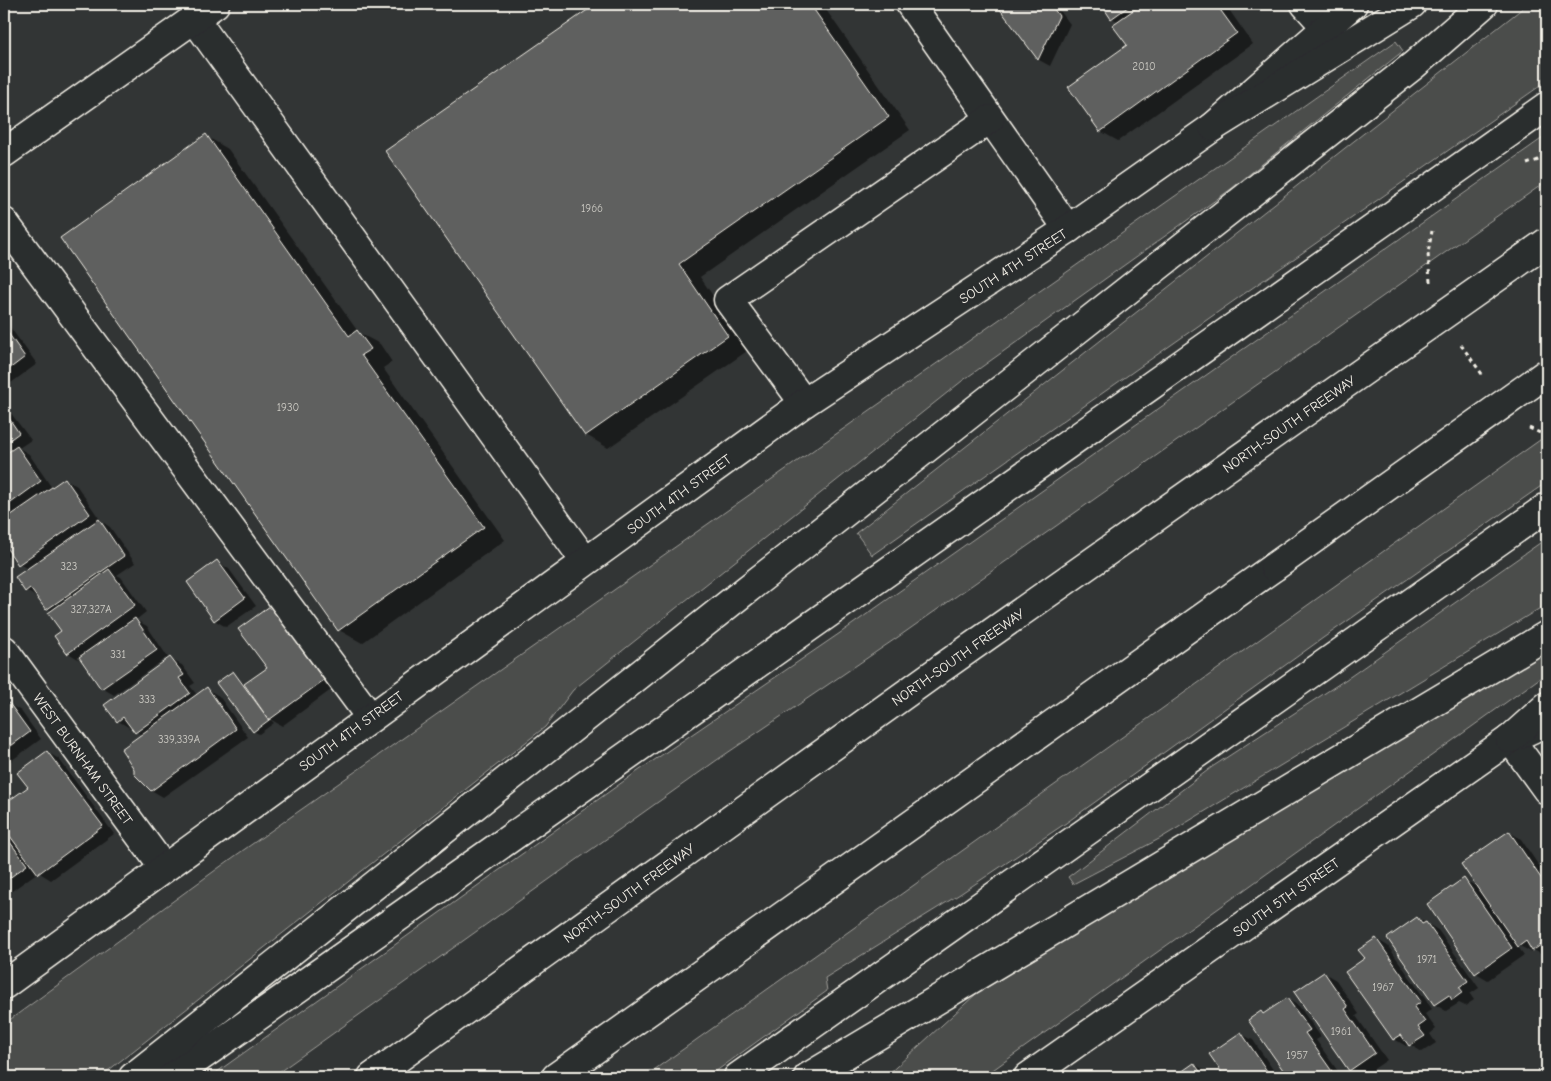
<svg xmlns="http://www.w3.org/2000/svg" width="1551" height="1081" viewBox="0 0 1551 1081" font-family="'Comic Neue',sans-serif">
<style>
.green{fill:#4b4d4c;stroke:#a09f9a}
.shadow{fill:#0007}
.building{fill:#5f605f;stroke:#f4f1e8}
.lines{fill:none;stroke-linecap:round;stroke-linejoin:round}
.minor-casing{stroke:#f4f1e8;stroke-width:31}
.highway-casing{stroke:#f4f1e8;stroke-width:31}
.path{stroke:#f4f1e8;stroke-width:3;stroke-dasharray:4 4;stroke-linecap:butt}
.minor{stroke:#2a2d2e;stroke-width:28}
.highway{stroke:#2a2d2e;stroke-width:28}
.highway-bridge-casing{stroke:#f4f1e8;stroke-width:31;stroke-linecap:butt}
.highway-bridge{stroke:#2a2d2e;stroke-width:28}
.labels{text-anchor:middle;stroke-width:5;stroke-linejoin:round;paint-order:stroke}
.number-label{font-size:11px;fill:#cfcdc6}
.street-label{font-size:14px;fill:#f4f1e8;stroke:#2a2d2e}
</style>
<rect width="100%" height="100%" fill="#323535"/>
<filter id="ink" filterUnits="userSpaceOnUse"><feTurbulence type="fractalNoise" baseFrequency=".02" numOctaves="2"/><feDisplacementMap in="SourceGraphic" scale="10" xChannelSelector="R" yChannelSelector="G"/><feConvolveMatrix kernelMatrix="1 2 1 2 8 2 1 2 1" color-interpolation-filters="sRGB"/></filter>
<g filter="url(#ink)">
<g class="green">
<polygon points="1528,4 1547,4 1547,81 872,555 856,533"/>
<polygon points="1396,41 1403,51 1231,189 962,381 573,690 545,727 100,1077 4,1077 4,1024 235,856"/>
<polygon points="1547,135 1547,181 901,635 717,760 272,1077 210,1077 631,776 843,631"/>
<polygon points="1547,435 1547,482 1323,638 1066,823 960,894 825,978 827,991 708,1077 644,1077"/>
<polygon points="1547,538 1547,604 1161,838 1073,884 1068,877 1212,767 1351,676"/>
<polygon points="1547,650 1547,673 983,1077 885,1077 976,994"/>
</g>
<g class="shadow">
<polygon points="598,4 822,4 910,130 700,277 750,349 608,448 586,435 387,151"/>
<polygon points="997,4 1055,4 1070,24 1050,66 1039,60"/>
<polygon points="1102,4 1225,4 1253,44 1118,141 1100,131 1129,45 1119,22 1112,18"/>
<polygon points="206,136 228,149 359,333 380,344 392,362 383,368 505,540 362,643 339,630 62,238"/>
<polygon points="4,319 37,364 4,388"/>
<polygon points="4,404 31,440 19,448 29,454 52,488 65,479 77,486 101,521 110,527 135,563 117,575 121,577 146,612 136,620 147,626 169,659 182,665 195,683 190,686 198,696 207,689 219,696 248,737 163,797 151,790 142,736 132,727 130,728 118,721 168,660 166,658 114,695 102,688 81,659 80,660 68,653 62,631 52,612 38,598 26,591 28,569 19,564 14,557 11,559 4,555"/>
<polygon points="217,562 229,569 256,606 226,627 214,620"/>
<polygon points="270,608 282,615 335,687 282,726 270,719 274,723 259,734 253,731 233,673 245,685 268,668"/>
<polygon points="9,704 21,711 41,739 4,766 4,708"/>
<polygon points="47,752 59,759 114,834 51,880 38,872 5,896 4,806 29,787"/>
<polygon points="1509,832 1521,839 1547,878 1547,955 1545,957 1534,950 1531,952 1516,944 1524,955 1488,980 1476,973 1464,880 1480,888"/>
<polygon points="1417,918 1438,930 1479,988 1470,994 1474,1000 1465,1006 1459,1003 1446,1011 1434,1004"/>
<polygon points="1376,939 1388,946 1432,1009 1425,1014 1436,1029 1430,1034 1436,1043 1422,1052 1409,1044 1406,1046 1394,1039 1366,959"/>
<polygon points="1324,973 1336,980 1359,1014 1356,1016 1387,1060 1362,1077 1350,1070"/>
<polygon points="1287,999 1299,1006 1321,1037 1316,1040 1342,1077 1289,1077 1250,1020 1261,1012 1265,1015"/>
<polygon points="1241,1034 1253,1040 1278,1077 1227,1077 1211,1054"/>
<polygon points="1194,1064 1206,1071 1210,1077 1176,1077"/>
</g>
<g class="building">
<polygon points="596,4 810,4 889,117 679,264 728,336 585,436 385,151"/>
<polygon points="996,4 1050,4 1059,16 1038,60"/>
<polygon points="1101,4 1132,4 1111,19"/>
<polygon points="1142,4 1216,4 1237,33 1100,132 1068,87 1127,45 1112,25"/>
<polygon points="206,134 349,336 357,330 371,349 361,355 484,527 338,631 60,238"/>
<polygon points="4,327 25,357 4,373"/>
<polygon points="4,411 19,433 4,444"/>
<polygon points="17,446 41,481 4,508 4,455"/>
<polygon points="65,478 90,514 18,565 6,547 4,549 4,520"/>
<polygon points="99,519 124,556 46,610 30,588 25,592 15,577"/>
<polygon points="217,560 245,598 214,621 187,582"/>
<polygon points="109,569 135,605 67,654 54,636 61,631 48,613"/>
<polygon points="270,606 324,680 269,720 244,684 267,668 238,629"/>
<polygon points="135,618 157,650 101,689 79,657"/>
<polygon points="170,657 184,675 179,678 190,693 135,733 123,717 117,722 104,705"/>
<polygon points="233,671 269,720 253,732 216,683"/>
<polygon points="207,687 236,729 151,791 134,774 134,769 121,749"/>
<polygon points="9,703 30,732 4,751 4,706"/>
<polygon points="47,751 103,826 38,874 4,828 4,804 28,787 17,773"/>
<polygon points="1509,831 1547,887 1547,941 1532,951 1526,941 1518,947 1461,864"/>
<polygon points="4,834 27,865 4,882"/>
<polygon points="1464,878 1512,948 1475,974 1427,904"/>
<polygon points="1417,917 1422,924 1426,922 1468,981 1459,987 1463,992 1452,1000 1449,995 1434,1005 1387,938"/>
<polygon points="1376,938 1421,1002 1414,1007 1425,1022 1418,1027 1425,1036 1409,1046 1401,1035 1393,1040 1345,972 1365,958 1358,950"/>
<polygon points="1324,972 1348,1007 1345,1009 1375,1053 1349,1071 1294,992"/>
<polygon points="1287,998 1310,1030 1305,1033 1336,1077 1288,1077 1248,1020 1261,1011 1263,1014"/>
<polygon points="1241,1032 1271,1077 1225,1077 1209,1054"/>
<polygon points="1194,1063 1204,1077 1174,1077"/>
</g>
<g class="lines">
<defs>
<g id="minor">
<polyline points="910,4 1068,229"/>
<polyline points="1305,4 1325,26"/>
<polyline points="194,18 585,561"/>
<polyline points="4,153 215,4"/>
<polyline points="4,222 370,717"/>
<polyline points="804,403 728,300 990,119"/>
<polyline points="4,650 163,867"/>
<polyline points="1510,739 1547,790"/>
<polyline points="4,985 804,403 1068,229 1213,127 1353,4"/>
<polyline points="1028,1077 1510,739 1532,729"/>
</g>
<g id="highway">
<polyline points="1213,127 1412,4"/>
<polyline points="1510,739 1547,706"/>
<polyline points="133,1077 745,591 1414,65 1484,4"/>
<polyline points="172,1077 1547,106"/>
<polyline points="372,1077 943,667"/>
<polyline points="556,1077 1274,567"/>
<polyline points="738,1077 1547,507"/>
<polyline points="808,1077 1547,635"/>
</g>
</defs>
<use href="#minor" class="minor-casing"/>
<use href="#highway" class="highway-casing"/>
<g class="path">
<polyline points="1527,164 1547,157"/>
<polyline points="1430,282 1428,253 1432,231"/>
<polyline points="1461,345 1484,377"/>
<polyline points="1529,428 1547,436"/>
</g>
<use href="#minor" class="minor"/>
<use href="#highway" class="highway"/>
<defs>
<g id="highway-bridge">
<polyline points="1274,567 1547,373"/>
<polyline points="943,667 1547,242"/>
</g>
</defs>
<use href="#highway-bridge" class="highway-bridge-casing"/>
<use href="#highway-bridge" class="highway-bridge"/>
</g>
</g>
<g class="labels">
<g class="number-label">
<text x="1144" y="70">2010</text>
<text x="592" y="212">1966</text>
<text x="288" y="411">1930</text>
<text x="69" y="570">323</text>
<text x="91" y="613">327,327A</text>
<text x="118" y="658">331</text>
<text x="147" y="703">333</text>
<text x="179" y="743">339,339A</text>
<text x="1427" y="963">1971</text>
<text x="1383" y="991">1967</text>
<text x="1341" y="1035">1961</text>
<text x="1297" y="1059">1957</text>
</g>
<g class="street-label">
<text transform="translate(1013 266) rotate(-33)" y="5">SOUTH 4TH STREET</text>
<text transform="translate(1289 424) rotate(-35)" y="5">NORTH-SOUTH FREEWAY</text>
<text transform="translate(679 494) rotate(-36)" y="5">SOUTH 4TH STREET</text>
<text transform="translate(958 657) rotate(-35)" y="5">NORTH-SOUTH FREEWAY</text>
<text transform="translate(351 731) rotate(-36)" y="5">SOUTH 4TH STREET</text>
<text transform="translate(83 759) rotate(54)" y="5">WEST BURNHAM STREET</text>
<text transform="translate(629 893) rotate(-36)" y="5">NORTH-SOUTH FREEWAY</text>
<text transform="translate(1286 897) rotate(-35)" y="5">SOUTH 5TH STREET</text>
</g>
</g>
<rect width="1551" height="1081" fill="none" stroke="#2a2d2e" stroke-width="20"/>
<rect x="10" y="10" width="1531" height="1061" fill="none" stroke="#f4f1e8" stroke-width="2" filter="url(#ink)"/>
</svg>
